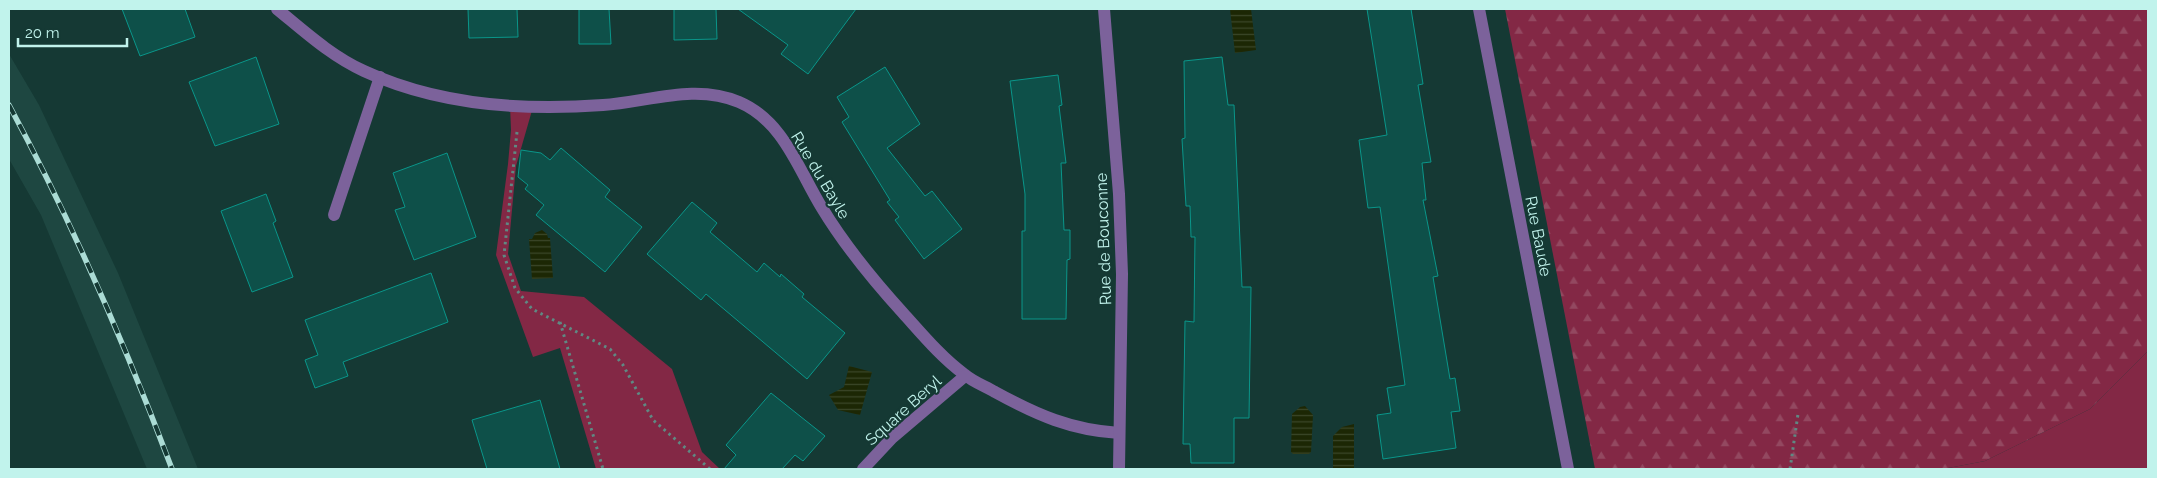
<svg xmlns="http://www.w3.org/2000/svg" width="2157" height="478" viewBox="0 0 2157 478" font-family="Raleway,sans-serif">
<style>
.built{fill:#1e4741}
.green{fill:#832845}
.forest{fill:url(#forest-firs)}
.water{fill:url(#water-rules)}
.building{fill:#0e5049;stroke:#0a968a}
.lines{fill:none;stroke-linecap:round;stroke-linejoin:round}
.path{stroke:#5f8983;stroke-width:3;stroke-dasharray:2.5 4;stroke-linecap:butt}
.minor{stroke:#7c629b;stroke-width:12}
.rail-casing{stroke:#abdcd5;stroke-width:5.5}
.rail{stroke:#153934;stroke-width:4;stroke-dasharray:11;stroke-linecap:butt}
.labels{text-anchor:middle;stroke-width:4.5;stroke-linejoin:round;paint-order:stroke}
.street-label{font-size:16px;fill:#c1f3ec;stroke:#153934}
</style>
<defs>
<pattern id="forest-firs" width="22" height="20" patternUnits="userSpaceOnUse" patternTransform="scale(1.25)"><rect width="22" height="20" fill="#832845"/><path d="M5 1l3.5 6h-7zM16 11l3.5 6h-7z" fill="#934860"/></pattern>
<pattern id="water-rules" width="6" height="5" patternUnits="userSpaceOnUse" patternTransform="scale(1.25)"><rect width="6" height="5" fill="#1c2704"/><path d="M0 2.5h6" fill="none" stroke="#3b4729"/></pattern>
</defs>
<rect width="100%" height="100%" fill="#153934"/>
<polygon class="built" points="9,54 39,105 118,273 198,469 147,469 41,215 9,159"/>
<g class="green">
<polygon points="510,105 533,107 516,166 508,254 521,291 584,297 672,369 702,452 720,469 596,469 560,348 533,357 496,255 508,164 511,130"/>
<polygon points="2148,351 2148,469 1943,469 1985,461 2090,409"/>
</g>
<polygon class="forest" points="1505,9 2148,9 2148,351 2090,409 1985,461 1943,469 1595,469"/>
<g class="water">
<polygon points="1230,9 1251,9 1256,50 1235,53"/>
<polygon points="542,230 547,234 548,238 550,238 553,278 532,279 529,239 532,239 535,233"/>
<polygon points="849,366 872,372 860,415 838,410 829,395 844,387"/>
<polygon points="1305,406 1313,415 1311,452 1309,454 1293,454 1291,452 1292,414 1300,407"/>
<polygon points="1354,424 1354,468 1333,469 1333,436 1342,427"/>
</g>
<g class="building">
<polygon points="122,9 185,9 195,37 140,56"/>
<polygon points="468,9 517,9 518,37 469,38"/>
<polygon points="579,9 609,9 611,44 579,44"/>
<polygon points="674,9 716,9 717,39 674,40"/>
<polygon points="738,9 856,9 808,74 781,54 788,45"/>
<polygon points="1367,9 1411,9 1423,84 1418,85 1431,162 1422,163 1426,200 1423,200 1438,276 1433,277 1450,379 1455,378 1460,411 1451,412 1456,448 1383,459 1377,415 1391,413 1387,388 1405,385 1380,207 1368,208 1359,140 1387,135"/>
<polygon points="256,57 279,124 215,146 189,82"/>
<polygon points="1222,57 1228,105 1234,105 1242,287 1251,287 1249,418 1234,418 1234,463 1191,463 1190,444 1183,444 1185,321 1194,322 1195,237 1191,237 1190,206 1186,206 1182,139 1185,138 1184,61"/>
<polygon points="885,67 920,124 887,148 925,196 932,191 962,229 924,259 895,220 899,217 887,202 890,200 842,122 849,117 837,97"/>
<polygon points="1058,75 1062,105 1059,106 1066,163 1061,163 1064,230 1070,230 1070,259 1067,260 1066,319 1022,319 1022,231 1025,231 1025,194 1010,81"/>
<polygon points="561,148 610,190 605,197 642,227 605,272 536,215 544,205 525,189 528,185 518,177 521,150 541,153 550,160"/>
<polygon points="447,153 476,237 414,260 395,210 405,207 393,173"/>
<polygon points="266,194 276,221 273,223 293,277 252,292 221,211"/>
<polygon points="692,202 717,223 710,232 757,272 764,263 780,277 781,274 804,294 802,297 845,333 807,379 706,294 701,300 647,254"/>
<polygon points="431,273 448,322 343,362 348,376 315,388 305,360 318,355 305,320"/>
<polygon points="771,393 825,436 803,461 795,455 782,469 724,469 736,455 726,445"/>
<polygon points="540,400 560,469 487,469 472,420"/>
</g>
<g class="lines">
<g class="path">
<polyline points="517,132 504,255 515,288 532,309 610,349 623,365 653,420 710,469"/>
<polyline points="560,322 603,469"/>
<polyline points="1790,469 1798,414"/>
</g>
<g class="minor">
<path d="M277 9C304 31 331 56 364 71 437 105 523 111 603 105 648 102 695 83 739 102 784 121 799 171 822 208 845 246 873 280 903 313 922 334 941 357 964 374 973 382 985 386 995 392 1037 415 1071 430 1119 433"/>
<polyline points="1104,9 1119,194 1122,274 1119,469"/>
<polyline points="1479,9 1568,469"/>
<polyline points="334,215 380,77"/>
<polyline points="863,469 892,438 965,376"/>
</g>
<defs>
<path id="rail" d="M9 105C72 222 125 344 172 469"/>
</defs>
<use href="#rail" class="rail-casing"/>
<use href="#rail" class="rail"/>
</g>
<g class="labels">
<g class="street-label">
<text transform="translate(821 175) rotate(59)" y="6">Rue du Bayle</text>
<text transform="translate(1539 236) rotate(79)" y="6">Rue Baude</text>
<text transform="translate(1103 239) rotate(-92)" y="6">Rue de Bouconne</text>
<text transform="translate(903 410) rotate(-42)" y="6">Square Beryl</text>
</g>
</g>
<rect width="2157" height="478" fill="none" stroke="#c1f3ec" stroke-width="20"/>
<path d="M18 38v8h109v-8" fill="none" stroke="#c1f3ec" stroke-width="2.5"/>
<text x="25" y="38" font-size="15" fill="#c1f3ec" stroke="#153934" stroke-width="4" paint-order="stroke">20 m</text>
</svg>
